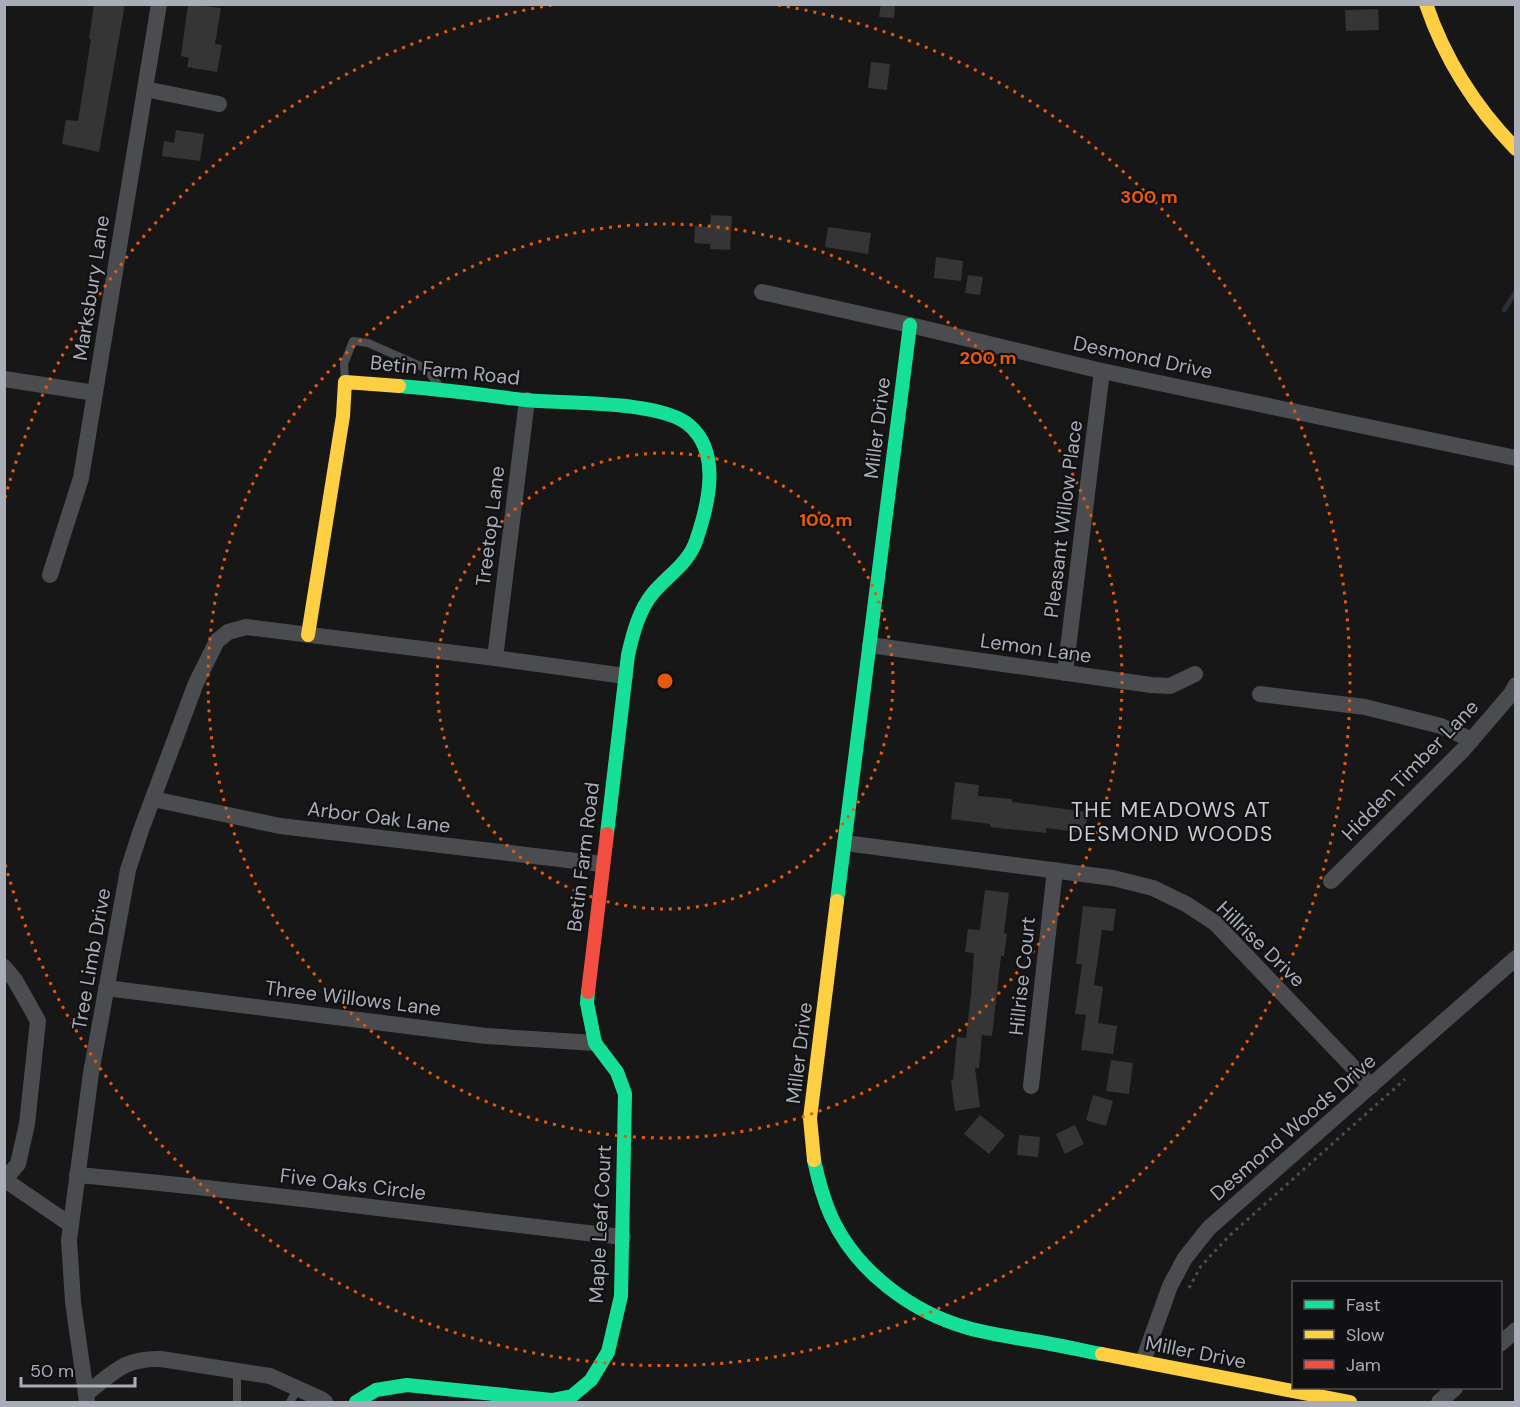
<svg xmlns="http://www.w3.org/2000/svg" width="1520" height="1407" viewBox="0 0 1520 1407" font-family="'DM Sans',sans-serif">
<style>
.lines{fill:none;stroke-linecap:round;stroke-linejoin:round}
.stream{stroke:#2a3239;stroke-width:4.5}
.building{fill:#353536}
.path{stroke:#4d4e52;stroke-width:3;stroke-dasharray:3 4.5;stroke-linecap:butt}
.lane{stroke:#4b4c50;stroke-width:8}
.street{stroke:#4b4c50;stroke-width:16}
.fast{stroke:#16e098;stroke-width:14}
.slow{stroke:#ffcf43;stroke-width:14}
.jam{stroke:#f24e42;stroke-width:14}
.ring{fill:none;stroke:#e8590c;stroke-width:3;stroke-dasharray:3 6}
.labels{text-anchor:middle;stroke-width:4.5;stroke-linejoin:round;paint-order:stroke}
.street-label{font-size:20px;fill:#a8adb8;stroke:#111113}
.neighbourhood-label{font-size:21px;letter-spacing:1.5px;fill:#c9ccd4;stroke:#111113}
.centre{fill:#e8590c;stroke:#111113;stroke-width:3}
.ring-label{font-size:18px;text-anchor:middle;font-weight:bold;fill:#e8590c;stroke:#111113;stroke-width:4.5;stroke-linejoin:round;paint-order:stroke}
</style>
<rect width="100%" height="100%" fill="#171717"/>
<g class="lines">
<polyline class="stream" points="1504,310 1516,292"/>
</g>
<g class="building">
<polygon points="94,4 125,4 99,152 62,144 66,120 78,121 91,39 89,39"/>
<polygon points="188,4 221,8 215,44 222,45 217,72 187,67 189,58 181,56"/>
<polygon points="881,4 895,4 894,18 879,17"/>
<polygon points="1378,9 1379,30 1346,31 1345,10"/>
<polygon points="871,62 890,64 887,90 868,88"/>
<polygon points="176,130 204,134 200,161 162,156 164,141 174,143"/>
<polygon points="711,215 732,216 730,250 710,249 710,244 694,243 695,226 710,227"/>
<polygon points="828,227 871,233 868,254 825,247"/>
<polygon points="936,257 963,261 961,281 934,278"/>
<polygon points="968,275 983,277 980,295 965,293"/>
<polygon points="955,782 979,785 978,796 1012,799 1012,802 1088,812 1085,833 1046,828 1046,833 990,827 990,824 951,819"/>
<polygon points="985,890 1009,893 1004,933 1007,934 1004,956 1001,956 992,1036 982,1035 979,1068 975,1068 980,1107 955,1111 951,1081 953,1080 957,1037 966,1038 971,995 974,953 965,952 968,929 980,930"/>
<polygon points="1083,906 1116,909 1113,931 1102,930 1094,985 1103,987 1098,1023 1117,1026 1113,1054 1081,1050 1086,1015 1075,1014 1082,964 1076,964"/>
<polygon points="1111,1060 1133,1063 1129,1094 1106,1091"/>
<polygon points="1093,1095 1113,1101 1106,1126 1086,1120"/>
<polygon points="980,1115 1005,1135 989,1154 964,1134"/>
<polygon points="1075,1125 1084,1144 1065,1154 1056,1134"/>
<polygon points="1019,1135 1040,1137 1038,1157 1017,1155"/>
</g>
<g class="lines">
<polyline class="path" points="1189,1288 1201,1266 1228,1237 1405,1079"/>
<g class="lane">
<polyline points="345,381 344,364 353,341 368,343 425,368 438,384"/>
<polyline points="237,1371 237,1402"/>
<polyline points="290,1402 298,1388"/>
</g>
<g class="street">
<polyline points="145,89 219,104"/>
<polyline points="762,292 910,325 1102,371 1516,458"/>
<polyline points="4,379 95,393"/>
<polyline points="50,575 81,478 159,4"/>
<polyline points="870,645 1151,685 1170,686 1195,674"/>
<polyline points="495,658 527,400"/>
<polyline points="1065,673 1102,371"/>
<polyline points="1260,694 1365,707 1441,726 1472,740"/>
<polyline points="153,799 280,826 602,864"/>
<polyline points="845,843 1113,878 1153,888 1186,904 1215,923 1371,1086"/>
<polyline points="1331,881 1462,751 1511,694 1516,685"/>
<polyline points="4,967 15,980 38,1021 27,1124 18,1164 4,1180"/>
<polyline points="106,988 486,1036 595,1043"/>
<polyline points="1031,1086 1055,870"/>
<path d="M77 1175C259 1191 441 1217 623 1237"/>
<polyline points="5,1180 71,1225"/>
<polyline points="1500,1344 1516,1330"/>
<polyline points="1143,1361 1170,1286 1185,1258 1209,1228 1516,958"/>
<polyline points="86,1394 73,1302 69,1240 91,1073 128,870 141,830 196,683 217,641 228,632 246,627 495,658 625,676"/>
<path d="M87 1402 86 1394C114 1372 124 1358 161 1359L270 1376 321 1399 325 1402"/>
<polyline points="1439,1402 1455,1388"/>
</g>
<g class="fast">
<path d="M399 386C441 389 483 395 525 400 565 404 660 400 689 425 722 453 708 506 696 541 688 564 668 575 653 593 639 610 633 633 628 655L607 834"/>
<polyline points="837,901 910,325"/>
<path d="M814 1160C818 1179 823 1198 831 1216 856 1271 911 1312 968 1328 986 1333 1004 1336 1022 1339 1049 1343 1076 1349 1102 1354"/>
<polyline points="356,1402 376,1390 407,1385 552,1400 572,1396 591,1380 608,1352 621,1296 625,1094 617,1072 595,1043 587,1003 588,992"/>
</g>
<g class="slow">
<path d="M1426 4C1445 60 1475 107 1516 149"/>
<polyline points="308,635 343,416 345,382 399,386"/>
<polyline points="814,1160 810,1118 837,901"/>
<polyline points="1102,1354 1350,1402"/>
</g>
<polyline class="jam" points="588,992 607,834"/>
</g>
<g class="ring">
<circle cx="665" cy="681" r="228"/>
<circle cx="665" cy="681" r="457"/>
<path d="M5 498A685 685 0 0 1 552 5M778 5A685 685 0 1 1 5 864"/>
</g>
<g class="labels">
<g class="street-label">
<text transform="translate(91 288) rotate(-81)" y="7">Marksbury Lane</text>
<text transform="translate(1143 357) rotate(12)" y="7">Desmond Drive</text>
<text transform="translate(445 370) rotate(6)" y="7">Betin Farm Road</text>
<text transform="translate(877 428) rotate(-83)" y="7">Miller Drive</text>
<text transform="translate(1063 519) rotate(-83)" y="7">Pleasant Willow Place</text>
<text transform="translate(490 526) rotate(-83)" y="7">Treetop Lane</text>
<text transform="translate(1036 648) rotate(8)" y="7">Lemon Lane</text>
<text transform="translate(1410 770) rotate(-46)" y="7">Hidden Timber Lane</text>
<text transform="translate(379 817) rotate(7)" y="7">Arbor Oak Lane</text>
<text transform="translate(583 857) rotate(-83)" y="7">Betin Farm Road</text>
<text transform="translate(1261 944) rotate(44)" y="7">Hillrise Drive</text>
<text transform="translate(91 959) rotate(-80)" y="7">Tree Limb Drive</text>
<text transform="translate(1022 976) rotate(-84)" y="7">Hillrise Court</text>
<text transform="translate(353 998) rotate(7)" y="7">Three Willows Lane</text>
<text transform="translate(799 1053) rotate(-83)" y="7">Miller Drive</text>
<text transform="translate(1293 1127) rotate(-41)" y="7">Desmond Woods Drive</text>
<text transform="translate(353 1184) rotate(7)" y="7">Five Oaks Circle</text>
<text transform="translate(600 1224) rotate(-87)" y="7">Maple Leaf Court</text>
<text transform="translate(1196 1352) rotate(11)" y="7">Miller Drive</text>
</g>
<g class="neighbourhood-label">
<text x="1171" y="817">THE MEADOWS AT<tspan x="1171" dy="24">DESMOND WOODS</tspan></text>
</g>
</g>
<circle cx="665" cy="681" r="9" class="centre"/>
<g class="ring-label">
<text x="1149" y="203">300 m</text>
<text x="988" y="364">200 m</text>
<text x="826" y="526">100 m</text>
</g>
<rect width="1520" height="1407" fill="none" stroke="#a8adb8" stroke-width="12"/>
<rect x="1292" y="1281" width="210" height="108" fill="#111113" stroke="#4d4f55" stroke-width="1.5"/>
<rect x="1304" y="1300" width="30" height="9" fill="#16e098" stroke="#4d4f55" stroke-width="1.5"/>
<text x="1346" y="1311" font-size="18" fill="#a8adb8">Fast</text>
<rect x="1304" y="1330" width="30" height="9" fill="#ffcf43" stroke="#4d4f55" stroke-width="1.5"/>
<text x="1346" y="1341" font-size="18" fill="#a8adb8">Slow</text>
<rect x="1304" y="1360" width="30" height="9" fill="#f24e42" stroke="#4d4f55" stroke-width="1.5"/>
<text x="1346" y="1371" font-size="18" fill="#a8adb8">Jam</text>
<path d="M21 1377v9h114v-9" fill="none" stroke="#a8adb8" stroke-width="3"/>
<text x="30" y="1377" font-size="18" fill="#a8adb8" stroke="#111113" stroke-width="4.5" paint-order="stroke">50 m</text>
</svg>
